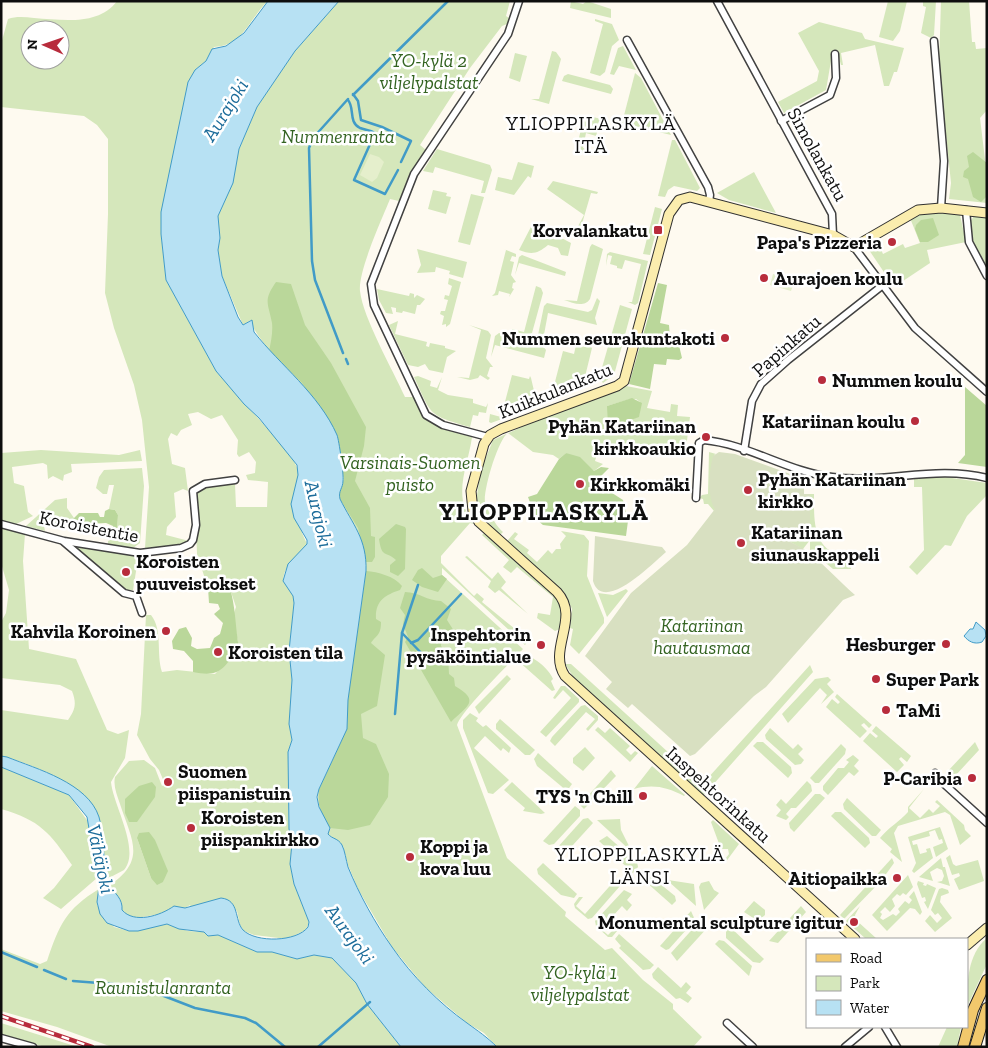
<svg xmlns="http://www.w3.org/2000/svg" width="988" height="1048" viewBox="0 0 988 1048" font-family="'Zilla Slab',serif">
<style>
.green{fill:#d5e7bb;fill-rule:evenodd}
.forest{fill:#bad79a}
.cemetery{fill:#d8e0c1}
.pitch{fill:#e5efcc}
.water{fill:#b7e1f3;stroke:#419bc7}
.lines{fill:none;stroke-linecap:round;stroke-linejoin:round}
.stream{stroke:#419bc7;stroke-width:2.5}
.street-casing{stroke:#414141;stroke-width:9}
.secondary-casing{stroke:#303030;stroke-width:11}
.primary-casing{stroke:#1f1f1f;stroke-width:12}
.street{stroke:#fff;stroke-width:6}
.secondary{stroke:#fbedae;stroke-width:9}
.primary{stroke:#f2c86c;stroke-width:10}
.rail-casing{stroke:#b82c3c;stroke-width:4.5}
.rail{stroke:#fff;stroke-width:2.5;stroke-dasharray:8;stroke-linecap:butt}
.poi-dot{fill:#b82c3c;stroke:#fff;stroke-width:2}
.labels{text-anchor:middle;stroke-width:5;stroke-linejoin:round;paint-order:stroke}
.park-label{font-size:19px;font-style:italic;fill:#336321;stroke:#fff}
.street-label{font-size:19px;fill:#0e0e0e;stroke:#fff}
.poi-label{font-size:19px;font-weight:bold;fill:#0e0e0e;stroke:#fff;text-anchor:end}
.water-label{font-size:20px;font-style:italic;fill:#1c6c9a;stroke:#fff}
.neighbourhood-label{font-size:20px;letter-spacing:1px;fill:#0e0e0e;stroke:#fff}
.district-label{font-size:24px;font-weight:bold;letter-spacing:1px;fill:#0e0e0e;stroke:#fff}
</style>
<rect width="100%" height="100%" fill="#fefaf0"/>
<g class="green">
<path d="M117 1H268C250 17 244 46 214 47L206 61 195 70 161 234 166 280 216 371 276 438 294 461 298 470 302 533 307 544C299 560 285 560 283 581L293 596 294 603 289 651 292 680 289 724 292 740 288 752 289 829 292 843 290 864 294 884 309 922 306 930 287 939 254 935 244 931 240 925 237 911 221 898 228 932 194 926V920H196L190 905 185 908 186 910 136 918 127 916 121 910 122 904 109 886C147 860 132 841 120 804 117 795 113 786 115 777L129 761 144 760 155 768 162 786 165 784 159 770 150 759 137 735 141 714 146 615H151C163 630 156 654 162 672L177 670 215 674 239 648 233 616 236 607 229 586 208 588 197 554 195 494 199 488 235 484 236 507H267L268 482 248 480 246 475 255 473 256 462 249 452 239 457 237 454 238 440 222 415 211 419 198 412 188 414 192 425 181 430 177 436 171 433 168 439 172 464 185 468 188 491 183 489 174 493 176 517 167 527 166 535 189 541C180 551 158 547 145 548L149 487 142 420 134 385 114 328 105 293 108 214V139L97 125 84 116 1 107V44L8 19C16 16 25 17 34 18 62 20 99 26 117 1ZM30 30H60V60H30ZM137 838 164 875 163 882 151 878Z"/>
<path d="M339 1H510L506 16 509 18 507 24 502 26 470 68 420 145 426 150 409 175 399 201 390 199C382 219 358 271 360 291 363 318 393 370 405 397H414C429 429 440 428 472 437 468 467 451 497 474 524L470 523 441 556V563L474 596 477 593 484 599 482 602 521 634H524L528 641 525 645 442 568V575L523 649C510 663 461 711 457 725L507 858 566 912 565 916 605 950 612 948 643 980 673 1004V1009L702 1037 693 1047H497L484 1033 467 1023 425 987 392 947 358 889 348 865 343 846 327 834 366 571V555L269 351C262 339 254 333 251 320L243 325 222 276 218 250 220 238 217 216 239 149 257 107 295 51Z"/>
<polygon points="571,1 583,4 587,1 611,9 611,18 570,8"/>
<polygon points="888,1 907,1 900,31 893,41 879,37"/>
<polygon points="923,1 936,1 934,35 931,38 921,33 926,7 923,6"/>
<polygon points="941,1 969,1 972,42 975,42 976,49 987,48 987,110 980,118 987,176 987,203 949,199 951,183 939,65"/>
<polygon points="595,19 612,24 619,40 612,46 605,72 600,76 590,73 603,24 595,21"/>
<polygon points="819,22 862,33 865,39 904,48 897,72 894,72 889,86 884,86 875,45 841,53 843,65 841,65 838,54 832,55 826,90 784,113 778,102 817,81 819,71 798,33"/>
<polygon points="623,46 636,70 619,66 614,75 610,74 618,48"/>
<polygon points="552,51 556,52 561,59 549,104 531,99 539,99"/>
<polygon points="515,53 527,56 520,82 509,78"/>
<polygon points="635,73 641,78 671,135 622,123"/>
<polygon points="568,74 610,85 613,89 611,94 562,81 564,76"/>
<polygon points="589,116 601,119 596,136 586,133 583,148 591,151 589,155 582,153 582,150 577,149 577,146 583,121 587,122"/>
<polygon points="672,140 675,140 700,188 697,191 674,186 668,190 665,197 658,196"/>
<polygon points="437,149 490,165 492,170 485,193 481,193 484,181 435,167 433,173 423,171"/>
<polygon points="518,162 534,166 531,178 528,176 514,195 495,190 498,177 512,180"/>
<polygon points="754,172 776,213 729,200 717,193"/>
<polygon points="553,181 598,192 597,194 591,193 579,234 575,232 584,215 547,189"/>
<polygon points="433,190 447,193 446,196 451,197 446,214 428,209"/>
<polygon points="471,194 484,197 470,245 458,242"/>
<polygon points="655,207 662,209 650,255 643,254"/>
<polygon points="931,212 960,215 966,242 927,250 930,263 894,287 869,250 878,243 883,254 903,244 905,248 920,243 910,218"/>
<polygon points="974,216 987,217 987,268 972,242 970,222"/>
<path d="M533 223 571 243 568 256 561 255 558 248 548 245C537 254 532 255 519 250Z"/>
<path d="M592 244 603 249 590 299C584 308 573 303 564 300L577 301 590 247Z"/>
<polygon points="501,248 516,254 516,257 512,256 510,261 514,262 511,275 516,282 513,283 512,288 514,289 509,297 510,294 499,291 498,295 492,296 495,293 506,250"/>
<polygon points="417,249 467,262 463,278 449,274 450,271 436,267 435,272 417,273 421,265"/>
<polygon points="610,252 648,261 638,303 635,305 628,302 632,302 641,264 625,260 622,269 617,268 617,266 610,264 612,256 608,255 606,266 607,254"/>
<polygon points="522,255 566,272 565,276 519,263 515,275 519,257"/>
<polygon points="449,278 461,282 450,324 446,327 446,324 442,325 444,316 440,314 441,311 445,311 448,300 444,299 445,295 449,296 452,286 448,284"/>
<polygon points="536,286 541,288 543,293 532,333 528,335 512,331 512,329 524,332"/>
<polygon points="377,289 409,296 410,293 414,294 414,298 417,295 425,299 420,305 417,305 415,314 403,311 402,313 396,312 396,308 391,307 393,314 386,313 379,300"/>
<polygon points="597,298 600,301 595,318 597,325 548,313 543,340 537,340 544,306 547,303 588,312 592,310"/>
<polygon points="620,305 632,309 614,375 603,383 599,378"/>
<polygon points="398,321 395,334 427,342 426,346 429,347 430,343 445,346 445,348 456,351 447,357 443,373 429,370 425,364 418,367 408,365 389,325"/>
<polygon points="469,325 488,331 491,335 486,358 493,367 490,367 487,376 490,378 488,380 480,375 478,378 470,380 457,377 469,378 481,330"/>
<polygon points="499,333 542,345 546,350 544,358 495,345 491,357 495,336"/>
<polygon points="586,344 592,348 582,389 550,401 563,351 574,354 576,345 585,347"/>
<polygon points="512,375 529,379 530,376 531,378 535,395 531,396 529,406 532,408 491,423 489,422 490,414 501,417"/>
<path d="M418 376 431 381 430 386 437 388 442 377 438 390 448 395 473 399V403L486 407 488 403 486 413 479 412 478 416 473 415 470 427C428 415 432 416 414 377Z"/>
<path d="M626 386 652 391 647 408 670 412 671 404 678 405 677 416 690 417 685 456H671V454L661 453 659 447C640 444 621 440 603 451V456L597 454 595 461 603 464 594 471 566 453 559 459 553 455 533 452 508 433C498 439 483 491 485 502 488 512 496 526 503 532L500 535 480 514 476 501 481 470 493 440 539 419ZM630 399H636L640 402 639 416 628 421 607 406Z"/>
<polygon points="41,450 119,455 140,450 142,461 71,464 72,472 64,475 63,481 53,476 48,479 47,465 43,463 12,467 14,483 24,486 28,512 33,516 16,524 1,521 1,453"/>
<polygon points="709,452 716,454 714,455 724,496 714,511 708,504 704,504 703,499 699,498 702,495 708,494"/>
<polygon points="142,468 144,486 140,543 133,548 108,544 108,541 113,539 113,532 117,531 118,515 115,510 109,509 114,485 109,485 107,494 103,494 96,488 99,477 104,470"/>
<polygon points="945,477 987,483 987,495 967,516 951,546 945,545 917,575 909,567 924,550 922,487 914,487 914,478"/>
<path d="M804 488V494H814C814 521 812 552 848 557L851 569H833L810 550V540L803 549 781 537 768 533 760 527 785 532Z"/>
<polygon points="67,498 67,508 74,518 61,520 51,517 50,526 44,526 45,531 26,526 55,500"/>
<path d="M1 527 25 534 23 561 29 649 76 659 107 730 118 734 129 730 125 758 111 782C113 805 141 850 124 870L107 879C104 859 104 837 99 818 90 787 30 763 1 756V710L68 720C75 710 77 704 72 691L60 685 1 678V622L6 613 9 590 1 563Z"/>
<polygon points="561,531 584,535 589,541 587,576 604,618 604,623 579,654 570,645 573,629 570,628 572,609 565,594 507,541 515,532 518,534 514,539 529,550 527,553 537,562 548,550 552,554 556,549 561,549 560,544 566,536"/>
<polygon points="484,533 558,600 563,614 560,629 555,631 537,618 538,613 550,615 553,597 517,567 511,573 503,567 509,560 482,535"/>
<polygon points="68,543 134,554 138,559 133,590 127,591"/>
<polygon points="467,556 492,579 498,572 506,582 501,588 528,614 499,590 495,593 488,587 491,581 465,557"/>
<polygon points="626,589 628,591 607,617 598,593 613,595"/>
<path d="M522 655C533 655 549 669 553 679L551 681 555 690 552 691 517 660Z"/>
<polygon points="565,664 571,664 701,782 705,778 707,779 810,665 813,672 703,796 574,678"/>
<polygon points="507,675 511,679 479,714 475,707"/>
<polygon points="828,677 831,680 827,684 834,692 821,704 827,695 820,688 788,723 782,714 815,679"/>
<polygon points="561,686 565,686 579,699 579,702 546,737 540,732 571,698 563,690 555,699 553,698"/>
<polygon points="837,694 872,725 869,728 864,723 861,725 867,731 860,738 826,707 832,699 838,704 840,702 835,697"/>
<polygon points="585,705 598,716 598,720 588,731 586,729 595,719 586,712 555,746 550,741 552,737 581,706"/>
<polygon points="470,713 478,718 476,721 483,727 486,725 511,748 509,753 503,748 501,751 485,736 474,748 509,780 493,794 488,793 463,728 463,720"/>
<polygon points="500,719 535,750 530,755 525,755 496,729 496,724"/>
<polygon points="876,726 911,756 907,762 901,757 899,759 904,765 897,772 863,741 870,733 876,738 878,736 872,731"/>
<polygon points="598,727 605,733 610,728 630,746 626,750 631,755 635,751 638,753 630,762 595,730"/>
<polygon points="770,728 793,749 798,744 803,749 798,754 804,760 801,764 795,765 766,739 765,735"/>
<polygon points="757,742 763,742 791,767 792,773 788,778 753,746"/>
<polygon points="975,742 979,750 955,776 959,780 957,781 948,771"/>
<polygon points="841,744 846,749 845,754 819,783 815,783 810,778"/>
<polygon points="585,747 595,758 583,771 573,763 573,758"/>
<polygon points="538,753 572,784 567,791 537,766 534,759"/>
<polygon points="853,755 859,760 854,766 859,771 854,776 849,772 828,795 823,790 823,786 838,768 844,768 849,762 846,760"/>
<path d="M652 766 685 795 684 796C667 787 653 784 634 789Z"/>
<path d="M1 767 69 795 89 823 97 878 61 909 43 898 54 888 72 865C50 833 40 820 1 809Z"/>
<polygon points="611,770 616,776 584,809 580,805"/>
<polygon points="807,781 811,785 812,791 796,808 791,808 786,814 789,817 786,820 776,816 781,810 776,805 781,799 786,804"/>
<polygon points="512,782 545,813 541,814 523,811 525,808 504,790"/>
<path d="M924 789 909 808 920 818 929 809 933 813 940 806 935 802 937 800 964 825 965 830 971 836 960 845 950 815 945 812 898 826 894 833 902 862 890 852 892 849 880 838C889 827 899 822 908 812V807Z"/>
<polygon points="815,794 820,794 825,798 794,832 790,828 789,823"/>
<polygon points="847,798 881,830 876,836 872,836 844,809 843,804"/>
<polygon points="575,806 580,810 580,816 554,844 549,845 543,841"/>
<polygon points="835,812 841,812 869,838 870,843 865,848 831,816"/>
<polygon points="588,818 593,823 562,857 557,853 557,848 583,819"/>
<polygon points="620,819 621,830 632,852 597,820"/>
<polygon points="713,820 739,844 725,863 721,862 721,857 726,858 729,854 728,849 721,849 711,822"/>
<polygon points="940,827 948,849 936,857 933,847 943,843 942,839 939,840 935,830 929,832 930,836 912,841 913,845 917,844 920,854 927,852 926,849 930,848 933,858 914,873 912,871 916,863 908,837"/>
<polygon points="607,836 637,862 638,867 633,873 599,841"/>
<polygon points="950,855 953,864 956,866 978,860 984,881 959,890 954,879 960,876 959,873 952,875 946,858"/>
<polygon points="892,858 894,863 881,881 844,919 840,915"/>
<polygon points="941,858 943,867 945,867 950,886 937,882 942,881 944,876 942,870 937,868 930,872 933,881 919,877"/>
<polygon points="543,863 577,894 574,898 561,895 538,874 537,869"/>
<polygon points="643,870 675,896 676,901 672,905 637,874"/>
<polygon points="656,874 668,880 694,884 696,906 668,881 666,883"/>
<polygon points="908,875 913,887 906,895 903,893 900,896 897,894 892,899 895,906 890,912 885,907 880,912 882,914 880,918 883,920 893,914 896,916 900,912 898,909 905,901 909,904 912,900 909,897 914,891 922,912 920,915 915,909 910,908 887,931 872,915"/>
<polygon points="616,879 620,886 592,918 588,919 575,908 574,904 579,897 583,897 576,906 585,914"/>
<polygon points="709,881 714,890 719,893 704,910 699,887 701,883"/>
<polygon points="918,881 924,883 923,885 926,886 927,884 936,888 928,909 924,902 926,901 925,897 922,898 917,884"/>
<polygon points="942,888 948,890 949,893 941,896 940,902 952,918 935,932 925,921 930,915 937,923 942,918 938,913 935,915 931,910 939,889"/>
<path d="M99 889 97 905 114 927 129 931 167 924 188 931 204 932 208 936 218 935 257 952H272L297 959 314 955 332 958 356 983 367 1004 401 1047H112L57 1027 1 1011V949L40 964 47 961C59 925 66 909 99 889Z"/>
<polygon points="624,890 632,894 627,900 632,905 627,911 622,906 601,929 608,935 616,927 617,931 612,937 608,937 596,926 595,921"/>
<polygon points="754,901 765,910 765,915 758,921 744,912"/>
<polygon points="801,906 806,912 778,943 769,941"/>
<polygon points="860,906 855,915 856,920 877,939 866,939 846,921"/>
<polygon points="691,911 695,920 669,949 666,950 660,946"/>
<polygon points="698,923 703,923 708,927 677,961 671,953"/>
<polygon points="730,927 764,959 760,963 753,962 726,938 726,932"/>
<polygon points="619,934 654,965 650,969 643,970 619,948 621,946 615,939"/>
<path d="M987 938V964L967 1007C967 983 967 955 987 938Z"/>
<polygon points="719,940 724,941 752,966 749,976 715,944"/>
<polygon points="658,967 681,988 686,982 691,987 686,993 692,998 688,1003 680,998 676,999 653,978 652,974"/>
<polygon points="1,1023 78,1047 45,1047 1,1034"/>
<polygon points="947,1027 961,1027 957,1047 938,1047"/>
</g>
<g class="forest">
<polygon points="973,152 987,163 987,196 981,202 973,197 968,179 963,177 964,171 969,167 967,156"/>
<polygon points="933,218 939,235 928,242 920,242 915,229 916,225 921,220"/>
<path d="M276 282 291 284 305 325 331 363 366 427 364 446 355 481 370 508 371 536 375 537V557L372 562H366L358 528 340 499 339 494 344 479 337 436 302 383 269 351C271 342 273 332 272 323 268 302 263 301 276 282Z"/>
<polygon points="658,283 667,285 660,323 669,325 670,338 677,337 682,358 679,360 667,359 666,365 654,364 650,389 629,384"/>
<polygon points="965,387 987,406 987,467 958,463 965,455"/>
<polygon points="632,398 642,403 639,417 628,421 625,425 612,428 608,425 607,406"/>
<polygon points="566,453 580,457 594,471 601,467 609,468 597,480 598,484 623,500 628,521 626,536 543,525 536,519 528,497 537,494 559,459"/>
<polygon points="109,509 115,510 118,515 117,531 113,532 113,526 106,523 50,526 50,517 59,516 61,520 74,518 79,513 98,513 100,517 104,517 105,511"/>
<path d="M396 524 405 527 406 529 405 569 398 576 390 572V565L396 560C385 550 382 559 379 539Z"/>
<polygon points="422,568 433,578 442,575 447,579 438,592 422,587 412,580 418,570"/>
<path d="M366 571C378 572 394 576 402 586L400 590C385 595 375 601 376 619L381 622C381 636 376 635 371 643L385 655 377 706 361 714 363 738 376 744 389 774 388 797 370 825 348 830 330 828C322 815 316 805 319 789L347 729 348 700Z"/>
<path d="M229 585C236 607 235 626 239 648 223 668 221 678 193 672V661L184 651 173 649 172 641 179 629 186 627 192 638 191 646 197 649 210 648 214 638 220 634 223 623 214 614 220 609 218 604 209 603 208 588Z"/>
<path d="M405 592C419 592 427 601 441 601L451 609 447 620 454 631 452 633H442L441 646 448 655 449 674 454 678 455 686C481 701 467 706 451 722L405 642 408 637 403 624 405 615 400 608Z"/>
<polygon points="152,782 156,787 155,797 137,822 129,822 125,813 125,799 139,786"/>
<polygon points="149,832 155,840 168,871 163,882 157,885 151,878 137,838 139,833"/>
</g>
<g class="cemetery">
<path d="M719 452 735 454 804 479V494H810V535H802L800 538 760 527C772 537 794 541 808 552 825 565 839 581 855 595L843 600 766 687 754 696 695 754 690 756 632 704 628 708 606 689 612 682 585 656 631 593 687 545 715 509C707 497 709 471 713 456Z"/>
<path d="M595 536 655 546 662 547 666 552C654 562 603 615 593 581Z"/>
</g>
<g class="pitch">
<polygon points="370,154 379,157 384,162 377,178 372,182 360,175"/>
<polygon points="773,274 795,279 791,291 770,285"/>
</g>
<g class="water">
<path d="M268 1H339L295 51 257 107 239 149 233 183 218 216 220 238 218 250 222 276 238 317 243 325 252 320 254 332C280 365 319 394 337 435 339 440 344 475 343 481 343 488 338 491 340 499 353 525 367 539 366 571L348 700 347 729 319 789 317 797 319 807 330 828 328 834C332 839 338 838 342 845 345 851 346 860 348 867 359 894 375 923 392 947 412 976 439 1003 467 1023 478 1031 487 1037 497 1047H401L367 1004 356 983 332 958 314 955 297 959 272 952H257L218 935 208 936 204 932 179 929 167 924 138 931H129L107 923 100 914 97 902 99 886 87 817 69 795 1 767V756L7 757C37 769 88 783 99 817 105 838 102 864 109 886 115 893 123 899 122 910 134 924 160 916 174 906L185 908 221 898C240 900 234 920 243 930 256 943 297 942 308 927L309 922 294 884 290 864 292 843 289 829 288 752 292 740 289 724 292 680 289 651 294 603 293 596 283 581 288 564 307 544V540L294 518 291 504 298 475 297 465 259 418 244 404 216 371 166 280 161 234V212L188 82 195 70 206 61 212 49 226 46 244 33Z"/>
<path d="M976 622 985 630 986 636 982 642C974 645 968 641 964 636L970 629H973Z"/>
</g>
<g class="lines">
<g class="stream">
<polyline points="353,94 358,101 361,120 382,127 411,141 401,162"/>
<polyline points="353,95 448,1"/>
<path d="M348 100C355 108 348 122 360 128 365 130 370 130 375 133L354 180 385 194 398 170"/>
<polyline points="343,353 315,280 312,261 309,148 313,138 348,99"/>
<polyline points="346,359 348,364"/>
<polyline points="402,633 428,660"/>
<polyline points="411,643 418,640 461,594"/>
<polyline points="395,714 402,633 418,585"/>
<polyline points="1,952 37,967"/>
<polyline points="44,970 66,979"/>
<polyline points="73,981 138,986 195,1008 245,1018 256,1023 285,1047"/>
<polyline points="318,1047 370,1002"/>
</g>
<defs>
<g id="street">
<polyline points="717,1 832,214 833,235"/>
<polyline points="627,40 708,187 710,195 709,202"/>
<polyline points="934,41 944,161 941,208"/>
<polyline points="781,121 830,95 836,78 835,54"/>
<polyline points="966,210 969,242 987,276"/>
<polyline points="854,247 915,328 987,392"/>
<polyline points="488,437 443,425 426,415 374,305 371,284 414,174 508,34 519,1"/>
<polyline points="744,451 752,401 761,384 788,360 883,285"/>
<path d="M696 498 699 443 704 440C748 444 788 472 832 477 884 484 935 465 987 478"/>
<polyline points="1,524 64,541 140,553 181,548 190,544 193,540 196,525 193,491 205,484 235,480"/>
<polyline points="64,542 124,593 136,596 142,613"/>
<polyline points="935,773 943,783 987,823"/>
<polyline points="727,1023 753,1047"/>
<polyline points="885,1027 897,1047"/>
<polyline points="1,1038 33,1047"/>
<polyline points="845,1047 869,1027"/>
</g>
<g id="secondary">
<path d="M855 939 565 676C547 649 581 618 557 592L479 522 473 511 471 491 484 444 490 435 501 429 617 386 624 381 669 214 679 200 690 197 833 235 854 247 918 210 941 208 987 213"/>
<polyline points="967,945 987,928"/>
</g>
<g id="primary">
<polyline points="963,1047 973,1010 987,980"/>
<polyline points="975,1047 987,1008"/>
</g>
</defs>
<use href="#street" class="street-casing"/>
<use href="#secondary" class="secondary-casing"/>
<use href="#primary" class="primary-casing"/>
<use href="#street" class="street"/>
<use href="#secondary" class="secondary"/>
<use href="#primary" class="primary"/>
<defs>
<polyline id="rail" points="1,1016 92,1047"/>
</defs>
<use href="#rail" class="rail-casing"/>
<use href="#rail" class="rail"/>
</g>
<g class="poi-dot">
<rect x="653" y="225" width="10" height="10" rx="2.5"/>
<circle cx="892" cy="242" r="5"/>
<circle cx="764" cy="278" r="5"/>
<circle cx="725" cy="338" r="5"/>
<circle cx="822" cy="380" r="5"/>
<circle cx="915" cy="421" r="5"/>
<circle cx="706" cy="437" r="5"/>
<circle cx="580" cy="484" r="5"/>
<circle cx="748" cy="490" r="5"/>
<circle cx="741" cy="543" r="5"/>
<circle cx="126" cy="572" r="5"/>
<circle cx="166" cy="631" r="5"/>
<circle cx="946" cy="644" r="5"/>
<circle cx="541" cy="645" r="5"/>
<circle cx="218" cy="652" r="5"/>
<circle cx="876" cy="679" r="5"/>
<circle cx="886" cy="710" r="5"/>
<circle cx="972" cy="778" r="5"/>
<circle cx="168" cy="782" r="5"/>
<circle cx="643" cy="796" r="5"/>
<circle cx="191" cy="828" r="5"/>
<circle cx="410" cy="857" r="5"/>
<circle cx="897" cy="878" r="5"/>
<circle cx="854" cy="922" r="5"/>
</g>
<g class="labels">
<g class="park-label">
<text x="429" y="67">YO-kylä 2<tspan x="429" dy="22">viljelypalstat</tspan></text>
<text x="338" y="143">Nummenranta</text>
<text x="410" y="469">Varsinais-Suomen<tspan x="410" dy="22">puisto</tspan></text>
<text x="702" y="632">Katariinan<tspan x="702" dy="22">hautausmaa</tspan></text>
<text x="580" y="979">YO-kylä 1<tspan x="580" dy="22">viljelypalstat</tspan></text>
<text x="163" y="994">Raunistulanranta</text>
</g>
<g class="street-label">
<text transform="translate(818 154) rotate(61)" y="7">Simolankatu</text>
<text transform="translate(786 345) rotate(-41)" y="7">Papinkatu</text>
<text transform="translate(555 390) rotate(-22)" y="7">Kuikkulankatu</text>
<text transform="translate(89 526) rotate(11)" y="7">Koroistentie</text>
<text transform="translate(719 794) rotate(42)" y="7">Inspehtorinkatu</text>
</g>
<g class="poi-label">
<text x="648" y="237">Korvalankatu</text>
<text x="882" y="249">Papa's Pizzeria</text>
<text x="774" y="285" text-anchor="start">Aurajoen koulu</text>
<text x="715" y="345">Nummen seurakuntakoti</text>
<text x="832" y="387" text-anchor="start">Nummen koulu</text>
<text x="905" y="428">Katariinan koulu</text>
<text x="696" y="433">Pyhän Katariinan<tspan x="696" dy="22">kirkkoaukio</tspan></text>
<text x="758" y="486" text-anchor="start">Pyhän Katariinan<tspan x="758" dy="22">kirkko</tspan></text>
<text x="590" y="491" text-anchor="start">Kirkkomäki</text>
<text x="751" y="539" text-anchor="start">Katariinan<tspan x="751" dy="22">siunauskappeli</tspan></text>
<text x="136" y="568" text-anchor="start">Koroisten<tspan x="136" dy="22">puuveistokset</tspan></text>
<text x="156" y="638">Kahvila Koroinen</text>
<text x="531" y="641">Inspehtorin<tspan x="531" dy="22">pysäköintialue</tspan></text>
<text x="936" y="651">Hesburger</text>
<text x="228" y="659" text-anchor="start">Koroisten tila</text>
<text x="886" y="686" text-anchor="start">Super Park</text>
<text x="896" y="717" text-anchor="start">TaMi</text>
<text x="178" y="778" text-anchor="start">Suomen<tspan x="178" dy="22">piispanistuin</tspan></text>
<text x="962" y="785">P-Caribia</text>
<text x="633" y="803">TYS 'n Chill</text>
<text x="201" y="824" text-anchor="start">Koroisten<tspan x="201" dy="22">piispankirkko</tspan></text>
<text x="420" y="853" text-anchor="start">Koppi ja<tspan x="420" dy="22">kova luu</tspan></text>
<text x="887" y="885">Aitiopaikka</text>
<text x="844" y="929">Monumental sculpture igitur</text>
</g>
<g class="water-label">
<text transform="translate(225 110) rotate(-58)" y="7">Aurajoki</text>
<text transform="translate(319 514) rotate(77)" y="7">Aurajoki</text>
<text transform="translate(101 859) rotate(78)" y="7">Vähäjoki</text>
<text transform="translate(350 934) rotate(54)" y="7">Aurajoki</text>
</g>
<g class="neighbourhood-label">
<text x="591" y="130">YLIOPPILASKYLÄ<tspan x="591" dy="23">ITÄ</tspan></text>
<text x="640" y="861">YLIOPPILASKYLÄ<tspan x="640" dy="23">LÄNSI</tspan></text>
</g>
<g class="district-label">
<text x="544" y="520">YLIOPPILASKYLÄ</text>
</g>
</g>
<rect width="988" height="1048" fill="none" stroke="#0e0e0e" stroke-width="5"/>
<rect x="806" y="938" width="162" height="90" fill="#ffffff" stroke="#9f9f9f"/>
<rect x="816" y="954" width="25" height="8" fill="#f2c86c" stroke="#9f9f9f"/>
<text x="850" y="963" font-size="15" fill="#0e0e0e">Road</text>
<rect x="816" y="976" width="25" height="15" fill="#d5e7bb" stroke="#9f9f9f"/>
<text x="850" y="988" font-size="15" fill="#0e0e0e">Park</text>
<rect x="816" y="1000" width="25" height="15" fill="#b7e1f3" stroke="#9f9f9f"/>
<text x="850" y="1013" font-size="15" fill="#0e0e0e">Water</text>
<g transform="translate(45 45) rotate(272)"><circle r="24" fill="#ffffff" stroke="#9f9f9f"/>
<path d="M0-4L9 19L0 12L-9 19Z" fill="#b82c3c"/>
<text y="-8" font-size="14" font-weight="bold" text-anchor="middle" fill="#0e0e0e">N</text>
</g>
</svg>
